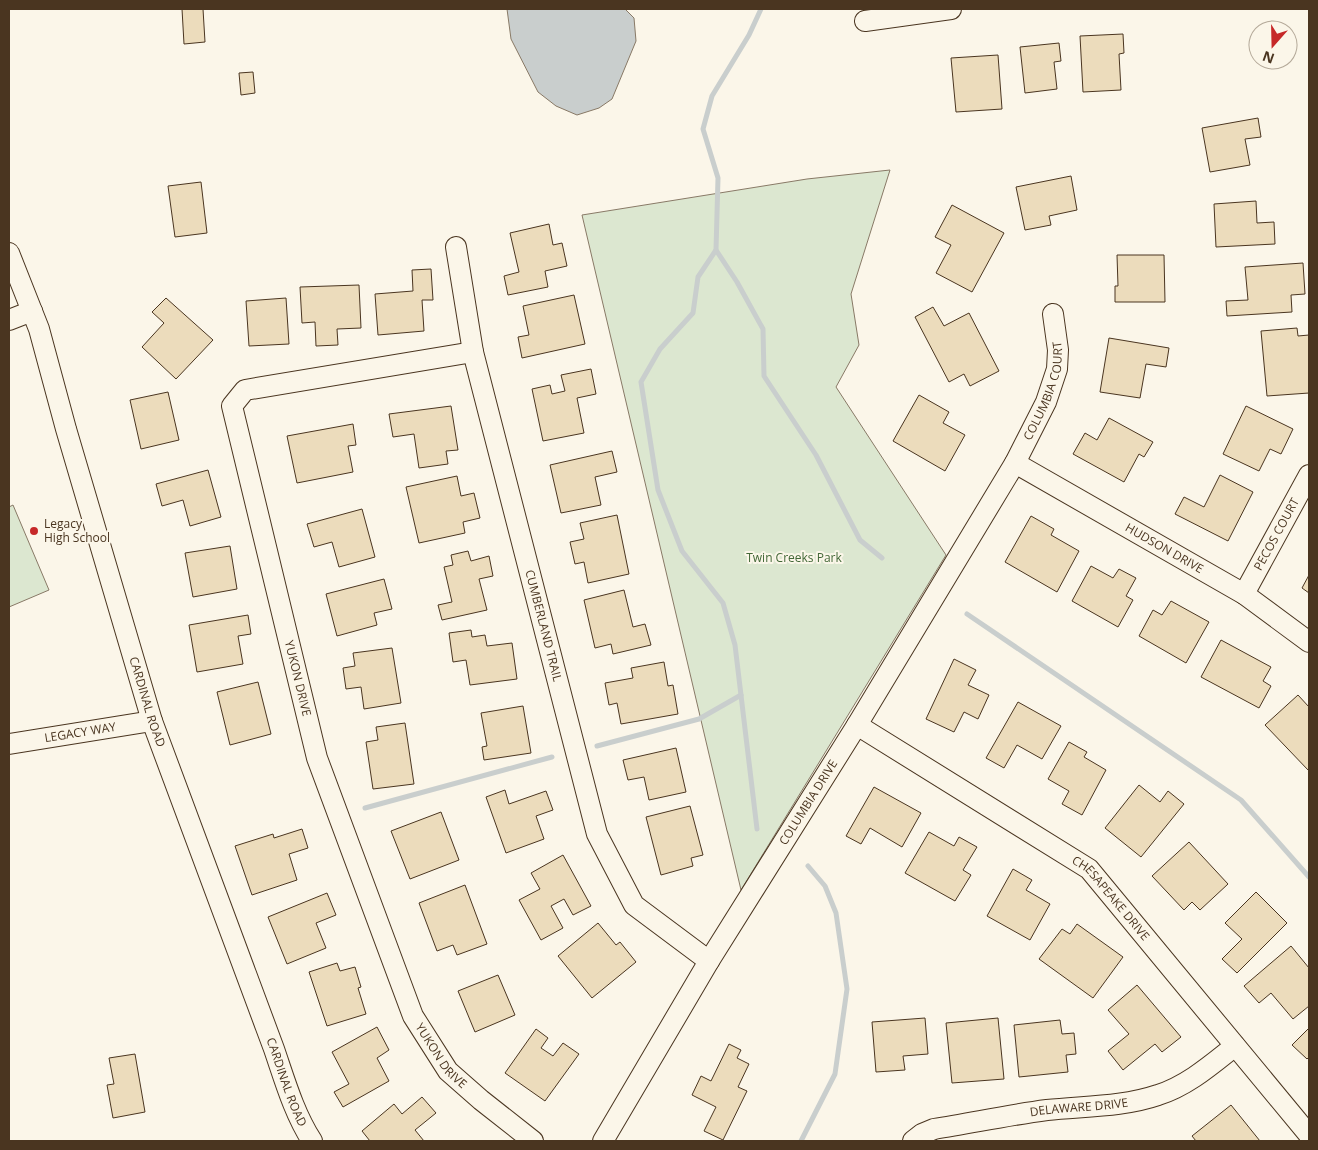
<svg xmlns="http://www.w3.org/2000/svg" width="1318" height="1150" viewBox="0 0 1318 1150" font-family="'Open Sans',sans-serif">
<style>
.green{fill:#dce7d0;stroke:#887966}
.water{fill:#c9cecd;stroke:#887966}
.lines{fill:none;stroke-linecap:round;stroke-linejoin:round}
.stream{stroke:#c9cecd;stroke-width:5}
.building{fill:#ecdcbc;stroke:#4a3520}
.minor-casing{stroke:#4a3520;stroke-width:22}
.minor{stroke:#fbf6e9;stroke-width:20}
.poi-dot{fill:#c62828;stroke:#fbf6e9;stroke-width:2}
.labels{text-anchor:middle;stroke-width:4;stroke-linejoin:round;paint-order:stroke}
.street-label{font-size:12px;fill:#4a3520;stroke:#fbf6e9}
.poi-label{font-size:12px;fill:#4a3520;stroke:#fbf6e9;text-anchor:start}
.park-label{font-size:12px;fill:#436837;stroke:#fbf6e9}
</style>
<rect width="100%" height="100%" fill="#fbf6e9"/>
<g class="green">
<polygon points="890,170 851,294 859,345 836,387 946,555 741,890 582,215 807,179"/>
<polygon points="13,505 49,590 9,607 9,507"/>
</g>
<polygon class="water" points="507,9 625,9 634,18 636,41 612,99 599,108 577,115 556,106 538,92 511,39"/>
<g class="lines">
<g class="stream">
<polyline points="716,250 737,282 763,329 764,376 816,455 860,540 882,558"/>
<polyline points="967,614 1241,800 1309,877"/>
<polyline points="597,746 699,719 741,695"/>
<polyline points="365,808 552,757"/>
<polyline points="757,829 735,645 723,603 682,551 658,490 641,382 660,349 693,313 698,277 716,250 718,178 703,129 712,96 749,35 761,9"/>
<polyline points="801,1141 835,1074 847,989 836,913 825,886 808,866"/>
</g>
</g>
<g class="building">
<polygon points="182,9 203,9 205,42 184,44"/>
<polygon points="1123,34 1124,53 1119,54 1121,90 1083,92 1080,36"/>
<polygon points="1059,43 1061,61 1054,62 1057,89 1025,93 1020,47"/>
<polygon points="998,55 1002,109 956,112 951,58"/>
<polygon points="253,72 255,93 241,95 239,73"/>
<polygon points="1258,118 1261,137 1245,139 1250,165 1210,172 1202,128"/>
<polygon points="1071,176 1077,210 1049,216 1051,225 1025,230 1016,187"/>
<polygon points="201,182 207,233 175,237 168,186"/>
<polygon points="1256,201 1257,223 1274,222 1275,244 1216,247 1214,204"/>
<polygon points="952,205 1004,233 972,292 936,273 951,245 935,237"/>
<polygon points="549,224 553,245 562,243 567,266 545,271 548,287 508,295 504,276 519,272 510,233"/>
<polygon points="1117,255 1164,255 1165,302 1115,302 1115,286 1118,286"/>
<polygon points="1303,263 1305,294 1291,295 1292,312 1227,316 1226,301 1248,300 1245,267"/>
<polygon points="431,269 433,300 422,300 424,331 378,335 375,294 413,291 412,270"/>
<polygon points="359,285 361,328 337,329 338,345 316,346 315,322 302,323 300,287"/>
<polygon points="574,295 585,344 522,358 518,337 529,335 523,306"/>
<polygon points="166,298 213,340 176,379 142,347 164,323 152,312"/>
<polygon points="286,298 289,344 249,346 246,301"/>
<polygon points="933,307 944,326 969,313 999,371 970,386 964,374 949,382 915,317"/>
<polygon points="1297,328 1298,336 1309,335 1309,393 1267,396 1261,331"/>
<polygon points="1109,338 1169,348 1166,367 1146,364 1140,398 1100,392"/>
<polygon points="591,369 596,394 577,398 584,433 543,441 532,389 550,385 552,394 565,391 561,375"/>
<polygon points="168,392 179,440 141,449 130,400"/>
<polygon points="919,395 949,412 943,423 965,435 945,471 893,441"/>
<polygon points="451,406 458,450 446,451 448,464 419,468 414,434 393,437 389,414"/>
<polygon points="1246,406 1293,429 1281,454 1270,449 1259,471 1223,454"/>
<polygon points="1109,418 1153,442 1144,457 1139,454 1124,482 1073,454 1085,433 1097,440"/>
<polygon points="353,424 356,445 348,446 353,472 297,483 287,436"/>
<polygon points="612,451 617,472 595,477 601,505 561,513 550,465"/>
<polygon points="208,470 221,517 190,526 183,500 162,506 156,484"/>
<polygon points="1220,475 1253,492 1228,541 1175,514 1184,497 1204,507"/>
<polygon points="457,476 461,496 474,493 480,518 463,522 465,533 419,543 406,487"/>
<polygon points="362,509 375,557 339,567 332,542 314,547 307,524"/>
<polygon points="617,515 629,574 588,583 584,562 575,564 570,542 584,539 580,523"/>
<polygon points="1031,516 1054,529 1051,535 1079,551 1057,592 1005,562"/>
<polygon points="230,546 237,589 193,597 185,553"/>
<polygon points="468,551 471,561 489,556 493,576 479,579 487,610 442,620 438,605 452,602 444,567 453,565 451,555"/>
<polygon points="1091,566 1113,578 1119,569 1136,578 1126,596 1133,600 1118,627 1072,601"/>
<polygon points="1309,575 1309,593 1302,588"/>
<polygon points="384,579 392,609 374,613 377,625 337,636 326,594"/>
<polygon points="624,590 633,627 645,624 651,645 613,654 611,644 595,648 584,600"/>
<polygon points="1171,601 1209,622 1186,663 1139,636 1153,610 1162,615"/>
<polygon points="248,615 251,634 238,636 243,664 197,672 189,625"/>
<polygon points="471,630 472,637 485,635 487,646 512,643 517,679 470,685 466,660 453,662 449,633"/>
<polygon points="1221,640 1271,667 1263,681 1271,686 1259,708 1201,677"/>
<polygon points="392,648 401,703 364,709 361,687 346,689 343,668 355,666 353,653"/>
<polygon points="954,659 976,670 968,685 989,695 978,719 964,712 954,732 926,719"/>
<polygon points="664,662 668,686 673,685 678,714 621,724 617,703 609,705 605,683 633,678 631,668"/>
<polygon points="258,682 271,734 230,745 217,692"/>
<polygon points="1298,695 1309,707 1309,771 1265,725"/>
<polygon points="1018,702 1061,726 1042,759 1017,745 1004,768 986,758"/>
<polygon points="523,706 531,753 484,760 482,747 487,746 481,713"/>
<polygon points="405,723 414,784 373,789 366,742 378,740 376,727"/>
<polygon points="1069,742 1087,752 1084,757 1106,770 1082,815 1062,804 1069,791 1048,779"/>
<polygon points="676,748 686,792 649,800 644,777 628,780 623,760"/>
<polygon points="1139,785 1160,802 1168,791 1184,804 1141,857 1105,828"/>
<polygon points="874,787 921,813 902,847 870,828 861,844 846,836"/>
<polygon points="505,790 509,804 546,791 553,810 536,816 544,839 506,853 486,797"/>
<polygon points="690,806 703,855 691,858 693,866 661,875 646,817"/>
<polygon points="441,812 459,860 410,879 391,831"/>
<polygon points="302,829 308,848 289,854 297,880 252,895 235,846 273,834 274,838"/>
<polygon points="929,832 954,846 959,837 977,847 963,870 971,875 955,901 905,873"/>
<polygon points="1189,842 1228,884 1200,910 1192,902 1184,910 1152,876"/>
<polygon points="563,855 591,906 573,915 564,899 551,906 563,928 541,940 519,900 540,889 531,873"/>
<polygon points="1013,869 1032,880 1026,890 1050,904 1030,940 987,916"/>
<polygon points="465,885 487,944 457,955 453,945 437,951 419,903"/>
<polygon points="1256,892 1287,923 1237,973 1222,959 1242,939 1225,923"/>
<polygon points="327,893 336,915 316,923 326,948 287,964 268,917"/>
<polygon points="598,923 616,945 620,942 636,962 592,998 558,956"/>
<polygon points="1077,924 1123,957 1093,998 1039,959 1062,929 1070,934"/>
<polygon points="1291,946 1309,968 1309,1006 1293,1019 1271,993 1259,1003 1244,986"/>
<polygon points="337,963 340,971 355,967 361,987 358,988 366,1014 327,1026 309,972"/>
<polygon points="498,975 515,1015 475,1032 458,991"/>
<polygon points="1137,985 1181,1037 1162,1052 1155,1044 1123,1070 1108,1051 1129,1034 1108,1010"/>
<polygon points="925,1018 928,1054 903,1056 905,1070 876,1072 872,1022"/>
<polygon points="998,1018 1004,1079 952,1083 946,1023"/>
<polygon points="1060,1020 1062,1034 1074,1033 1076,1054 1066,1055 1068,1072 1019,1077 1014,1025"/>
<polygon points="377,1027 389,1050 377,1058 389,1081 343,1107 334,1092 349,1084 332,1052"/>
<polygon points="1309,1028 1309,1057 1307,1059 1292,1045"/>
<polygon points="536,1029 548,1038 541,1048 553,1056 563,1043 579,1054 545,1101 505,1073"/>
<polygon points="729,1044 741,1050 737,1058 749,1064 738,1087 747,1091 723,1140 704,1131 716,1107 692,1095 701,1076 711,1081"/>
<polygon points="135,1054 145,1112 113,1118 107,1085 114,1084 109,1058"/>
<polygon points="422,1097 436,1113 415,1130 424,1141 370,1141 362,1131 394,1104 402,1114"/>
<polygon points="1231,1105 1260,1141 1196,1141 1192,1136"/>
</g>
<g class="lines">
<defs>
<g id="minor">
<polyline points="865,21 951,9"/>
<path id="s1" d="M456 247 473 352 597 834 634 905 709 961"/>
<path id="s2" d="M9 253 39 329 66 429 152 721 274 1049C285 1081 294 1113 312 1141"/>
<polyline points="9,320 32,311"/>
<path id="s3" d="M473 352 245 390 232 406 317 758 413 1016 448 1071 481 1100 533 1141"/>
<path id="s4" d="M1015 463 1244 594 1309 642"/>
<path id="s5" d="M1244 594 1309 475"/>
<path id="s6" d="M857 725 1089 869 1309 1135"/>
<path id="s7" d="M9 744 152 721"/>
<path id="s8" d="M603 1141 709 961 857 725 1015 463 1046 402 1057 369 1058 350 1053 314"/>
<path id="s9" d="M913 1141 922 1134 934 1129C972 1123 1009 1115 1047 1110 1084 1106 1123 1107 1158 1095 1187 1086 1211 1065 1235 1046"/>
</g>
</defs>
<use href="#minor" class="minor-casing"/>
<use href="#minor" class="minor"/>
</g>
<circle class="poi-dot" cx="34" cy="531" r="5"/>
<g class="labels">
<g class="street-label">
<text dy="4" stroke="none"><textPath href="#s8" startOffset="872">COLUMBIA COURT</textPath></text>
<text dy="4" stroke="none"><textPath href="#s5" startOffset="68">PECOS COURT</textPath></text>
<text dy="4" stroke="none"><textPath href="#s4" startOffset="172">HUDSON DRIVE</textPath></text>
<text dy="4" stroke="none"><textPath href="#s1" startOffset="389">CUMBERLAND TRAIL</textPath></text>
<text dy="4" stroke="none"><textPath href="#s3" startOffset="532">YUKON DRIVE</textPath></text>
<text dy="4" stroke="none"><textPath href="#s2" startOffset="470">CARDINAL ROAD</textPath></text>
<text dy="4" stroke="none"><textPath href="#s7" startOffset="72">LEGACY WAY</textPath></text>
<text dy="4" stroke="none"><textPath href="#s8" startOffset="396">COLUMBIA DRIVE</textPath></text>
<text dy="4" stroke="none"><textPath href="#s6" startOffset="309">CHESAPEAKE DRIVE</textPath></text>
<text dy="4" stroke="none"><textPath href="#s3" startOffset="938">YUKON DRIVE</textPath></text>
<text dy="4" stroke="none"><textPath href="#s2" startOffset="875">CARDINAL ROAD</textPath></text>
<text dy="4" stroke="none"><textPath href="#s9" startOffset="171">DELAWARE DRIVE</textPath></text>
</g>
<g class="poi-label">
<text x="44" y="528">Legacy<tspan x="44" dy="14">High School</tspan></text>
</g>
<g class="park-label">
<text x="794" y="562">Twin Creeks Park</text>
</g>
</g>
<rect width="1318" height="1150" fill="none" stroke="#4a3520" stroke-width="20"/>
<g transform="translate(1273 45) rotate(200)"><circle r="24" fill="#fbf6e9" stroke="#b4a999"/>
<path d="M0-4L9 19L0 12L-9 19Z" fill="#c62828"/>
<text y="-8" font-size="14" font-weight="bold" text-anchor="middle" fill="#4a3520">N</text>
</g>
</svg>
